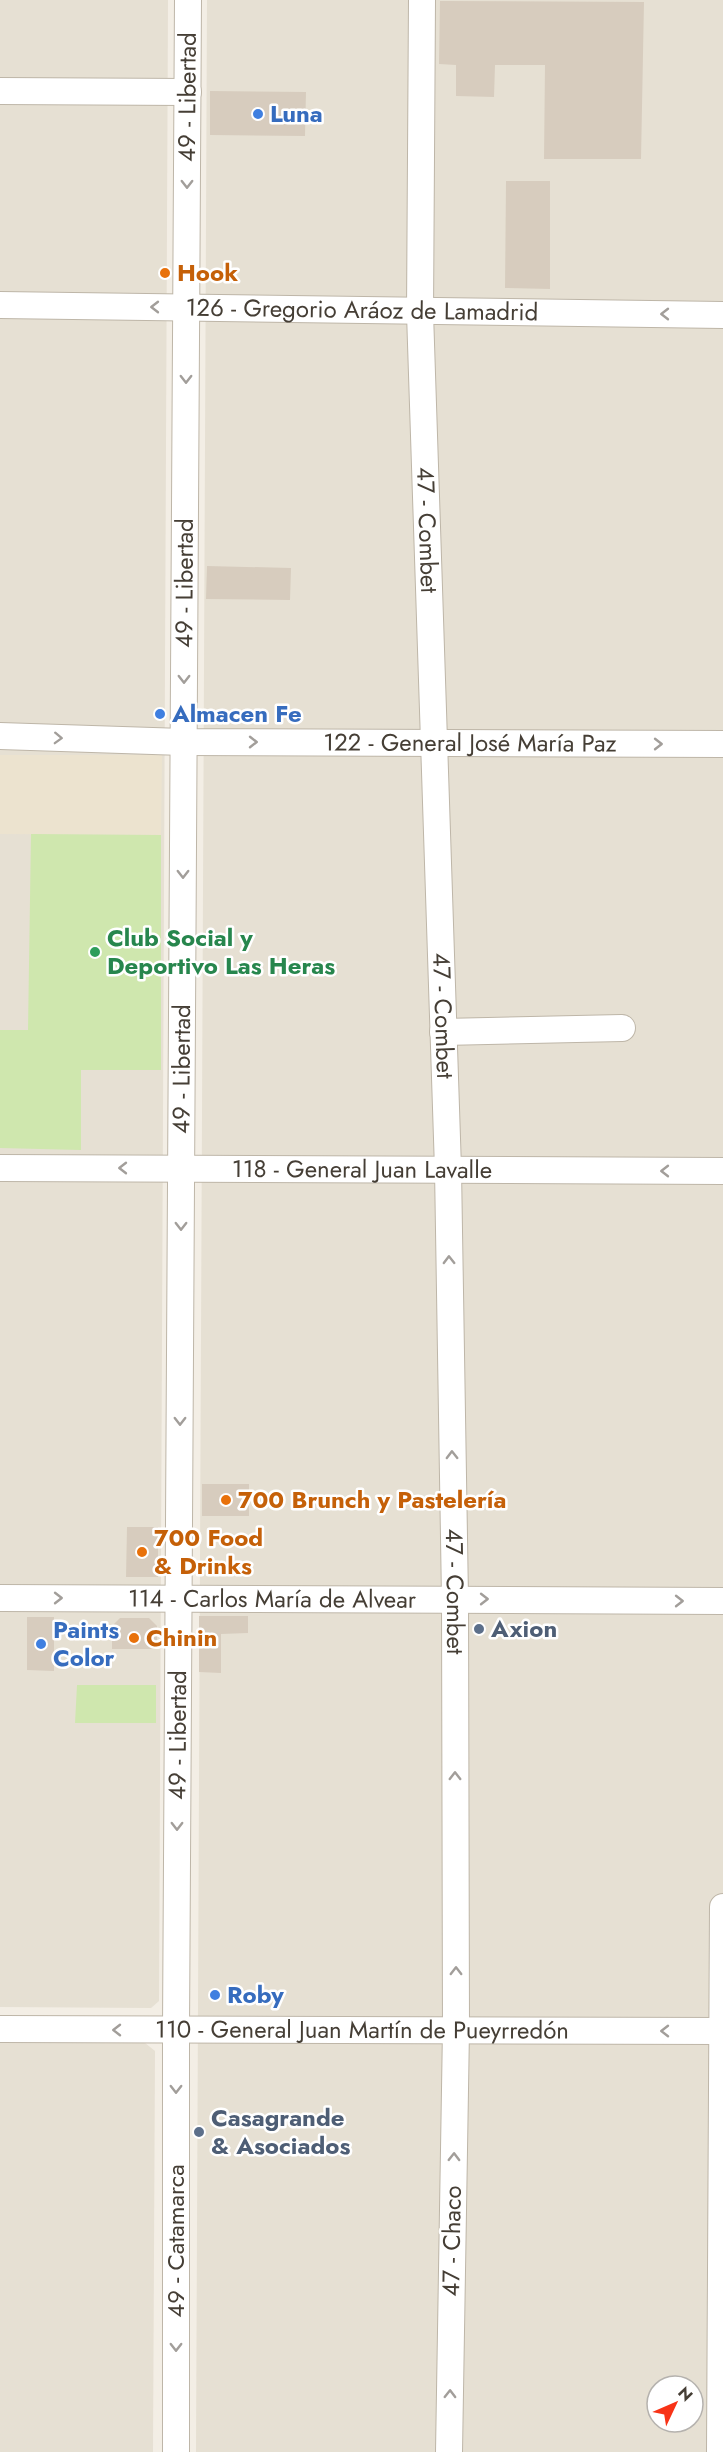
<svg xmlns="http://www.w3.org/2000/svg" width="723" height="2452" viewBox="0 0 723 2452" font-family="Jost,sans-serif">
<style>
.residential{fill:#e6e0d3;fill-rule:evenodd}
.education{fill:#ece3cf}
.green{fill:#cfe7ae}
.building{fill:#d7ccbe}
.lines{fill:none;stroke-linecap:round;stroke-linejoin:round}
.minor-casing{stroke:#beb6a8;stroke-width:28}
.minor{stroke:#fff;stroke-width:26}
.oneway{stroke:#a29e9a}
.shop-dot{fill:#3f7fe0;stroke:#fff;stroke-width:2}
.food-dot{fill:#e8710a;stroke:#fff;stroke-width:2}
.leisure-dot{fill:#2e9e5b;stroke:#fff;stroke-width:2}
.service-dot{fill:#5c6f8a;stroke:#fff;stroke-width:2}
.labels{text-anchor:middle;stroke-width:5;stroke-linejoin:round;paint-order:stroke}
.street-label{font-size:24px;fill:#453e35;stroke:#fff}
.shop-label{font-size:24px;font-weight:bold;fill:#366cbe;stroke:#fff;text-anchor:start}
.food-label{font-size:24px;font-weight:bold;fill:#c56008;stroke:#fff;text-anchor:start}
.leisure-label{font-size:24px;font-weight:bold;fill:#27864d;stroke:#fff;text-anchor:start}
.service-label{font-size:24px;font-weight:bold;fill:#4e5e75;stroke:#fff;text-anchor:start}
</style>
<rect width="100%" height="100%" fill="#f3eee5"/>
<g class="residential">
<polygon points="0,0 168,0 159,2001 151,2008 0,2007"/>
<path d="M207 0H723V2452H196ZM657 2386H693V2422H657Z"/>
<polygon points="0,2042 145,2043 155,2051 153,2452 0,2452"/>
</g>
<polygon class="education" points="0,755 162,755 161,835 0,834"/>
<g class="green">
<polygon points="31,834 161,835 161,1070 81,1070 81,1150 0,1148 0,1030 28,1030"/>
<polygon points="77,1685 156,1685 156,1723 75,1723"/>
</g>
<g class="building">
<polygon points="440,1 644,2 641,159 544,159 545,65 495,65 494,97 456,96 456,65 439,64"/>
<polygon points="210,91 306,92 305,136 210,135"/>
<polygon points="506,181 550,181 550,289 505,288"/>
<polygon points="207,566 291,568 290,600 206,599"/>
<rect x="202" y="1484" width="47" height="32"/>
<polygon points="127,1527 158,1527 158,1577 126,1577"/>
<polygon points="199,1616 248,1616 248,1633 221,1634 221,1673 199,1672"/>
<polygon points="27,1617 54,1617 54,1671 27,1670"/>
<polygon points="120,1618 149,1618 157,1626 157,1649 112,1649 112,1626"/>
</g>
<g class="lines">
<defs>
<g id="minor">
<path id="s1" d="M422 0 420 313 448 1169 455 1599 456 2029 449 2452"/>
<polyline points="0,91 188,92"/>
<path id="s2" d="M0 305 723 315"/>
<path id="s3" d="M0 736 183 742 723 744"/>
<polyline points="443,1032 622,1028"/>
<path id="s4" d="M0 1168 723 1171"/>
<path id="s5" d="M0 1598 723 1601"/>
<path id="s6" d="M0 2029 723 2031"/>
<path id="s7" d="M176 2452V2030L188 0"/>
<polyline points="720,2452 723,1907"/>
</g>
</defs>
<use href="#minor" class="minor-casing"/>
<use href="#minor" class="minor"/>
</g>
<defs><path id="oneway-chevron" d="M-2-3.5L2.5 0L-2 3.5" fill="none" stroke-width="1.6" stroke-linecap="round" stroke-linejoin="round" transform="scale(1.5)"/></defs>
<g class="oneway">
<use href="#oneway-chevron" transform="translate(187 184) rotate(90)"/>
<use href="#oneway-chevron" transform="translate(155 307) rotate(-180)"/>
<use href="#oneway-chevron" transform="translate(665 314) rotate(-180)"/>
<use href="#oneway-chevron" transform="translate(186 379) rotate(90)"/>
<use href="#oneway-chevron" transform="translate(184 679) rotate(90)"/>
<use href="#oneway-chevron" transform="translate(58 738) rotate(2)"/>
<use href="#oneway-chevron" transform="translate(253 742)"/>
<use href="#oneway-chevron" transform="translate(658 744)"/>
<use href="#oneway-chevron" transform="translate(183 874) rotate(90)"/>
<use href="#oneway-chevron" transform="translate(123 1168) rotate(180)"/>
<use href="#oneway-chevron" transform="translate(665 1171) rotate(-180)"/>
<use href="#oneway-chevron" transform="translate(181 1226) rotate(90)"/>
<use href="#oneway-chevron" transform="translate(449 1260) rotate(-91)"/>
<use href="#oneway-chevron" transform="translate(180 1421) rotate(90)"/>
<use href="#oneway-chevron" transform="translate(452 1455) rotate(-91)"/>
<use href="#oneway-chevron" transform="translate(58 1598)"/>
<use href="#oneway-chevron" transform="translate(484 1599)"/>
<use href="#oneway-chevron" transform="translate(679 1601)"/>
<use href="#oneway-chevron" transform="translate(455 1776) rotate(-90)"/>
<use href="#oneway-chevron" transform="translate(177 1826) rotate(90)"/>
<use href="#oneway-chevron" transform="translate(456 1971) rotate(-90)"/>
<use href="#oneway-chevron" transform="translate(117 2030) rotate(-180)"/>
<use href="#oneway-chevron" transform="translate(665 2031) rotate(-180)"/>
<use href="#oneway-chevron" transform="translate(176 2089) rotate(90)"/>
<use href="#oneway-chevron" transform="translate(454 2157) rotate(-89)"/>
<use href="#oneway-chevron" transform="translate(176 2347) rotate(90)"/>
<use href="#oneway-chevron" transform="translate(450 2394) rotate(-89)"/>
</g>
<g class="shop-dot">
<circle cx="258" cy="114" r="6"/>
<circle cx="160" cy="714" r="6"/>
<circle cx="41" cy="1644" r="6"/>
<circle cx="215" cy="1995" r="6"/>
</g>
<g class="food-dot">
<circle cx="165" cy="273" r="6"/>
<circle cx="226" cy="1500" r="6"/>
<circle cx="142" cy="1552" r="6"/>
<circle cx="134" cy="1638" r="6"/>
</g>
<circle class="leisure-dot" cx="95" cy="952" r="6"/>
<g class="service-dot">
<circle cx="479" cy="1629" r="6"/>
<circle cx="199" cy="2132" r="6"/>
</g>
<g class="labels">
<g class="street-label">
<text dy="8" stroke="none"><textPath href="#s7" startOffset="2355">49 - Libertad</textPath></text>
<text dy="8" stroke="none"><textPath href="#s2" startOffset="362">126 - Gregorio Aráoz de Lamadrid</textPath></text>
<text dy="8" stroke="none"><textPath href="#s1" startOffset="530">47 - Combet</textPath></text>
<text dy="8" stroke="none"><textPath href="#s7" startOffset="1869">49 - Libertad</textPath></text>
<text dy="8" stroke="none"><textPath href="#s3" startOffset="470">122 - General José María Paz</textPath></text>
<text dy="8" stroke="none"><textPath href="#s1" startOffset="1016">47 - Combet</textPath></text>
<text dy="8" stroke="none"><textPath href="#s7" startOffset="1383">49 - Libertad</textPath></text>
<text dy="8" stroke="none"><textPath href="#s4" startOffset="362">118 - General Juan Lavalle</textPath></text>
<text dy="8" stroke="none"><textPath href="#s1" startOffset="1592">47 - Combet</textPath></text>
<text dy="8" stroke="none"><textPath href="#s5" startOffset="272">114 - Carlos María de Alvear</textPath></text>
<text dy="8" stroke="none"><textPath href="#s7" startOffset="717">49 - Libertad</textPath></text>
<text dy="8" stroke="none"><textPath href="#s6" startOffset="362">110 - General Juan Martín de Pueyrredón</textPath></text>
<text transform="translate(176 2241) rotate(-90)" y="8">49 - Catamarca</text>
<text transform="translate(452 2241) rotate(-89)" y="8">47 - Chaco</text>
</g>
<g class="shop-label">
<text x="270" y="122">Luna</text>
<text x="172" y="722">Almacen Fe</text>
<text x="53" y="1638">Paints<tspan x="53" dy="28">Color</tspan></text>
<text x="227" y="2003">Roby</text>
</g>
<g class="food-label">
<text x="177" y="281">Hook</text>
<text x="238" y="1508">700 Brunch y Pastelería</text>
<text x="154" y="1546">700 Food<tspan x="154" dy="28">&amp; Drinks</tspan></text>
<text x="146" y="1646">Chinin</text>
</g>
<g class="leisure-label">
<text x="107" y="946">Club Social y<tspan x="107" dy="28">Deportivo Las Heras</tspan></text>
</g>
<g class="service-label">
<text x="491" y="1637">Axion</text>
<text x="211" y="2126">Casagrande<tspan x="211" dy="28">&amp; Asociados</tspan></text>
</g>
</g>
<g transform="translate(675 2404) rotate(46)"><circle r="28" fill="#ffffff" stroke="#b5b2ae" stroke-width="1.5"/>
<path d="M0-4.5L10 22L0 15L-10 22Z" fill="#f83317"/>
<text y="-9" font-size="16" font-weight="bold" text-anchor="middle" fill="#453e35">N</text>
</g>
</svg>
